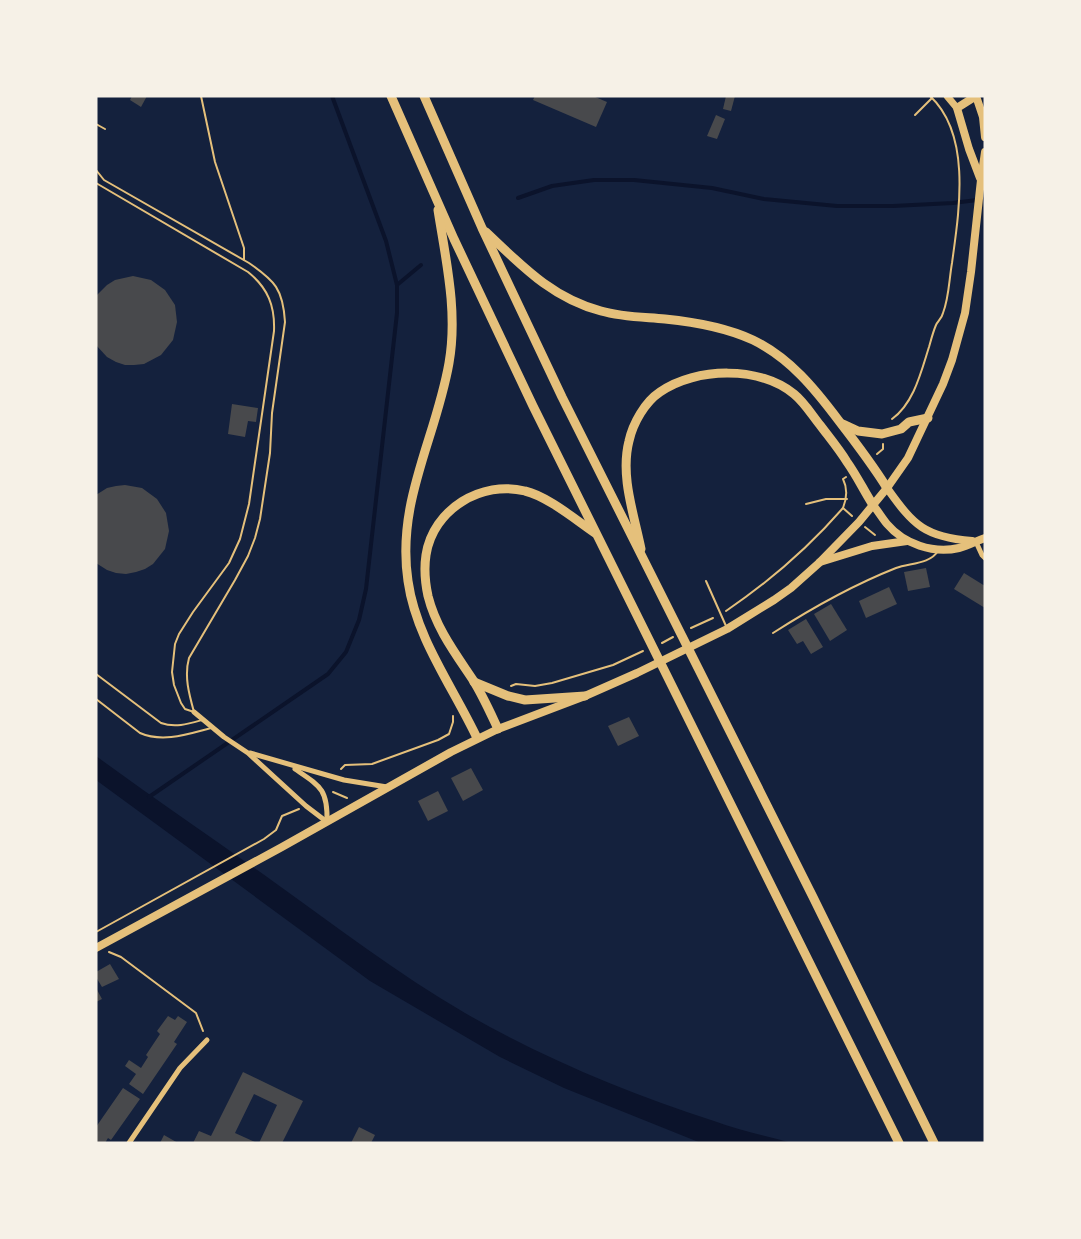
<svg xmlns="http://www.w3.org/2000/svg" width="1081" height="1239" viewBox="0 0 1081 1239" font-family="Overpass,sans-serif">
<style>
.water{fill:#0b132b}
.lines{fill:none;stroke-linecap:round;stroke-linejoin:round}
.stream{stroke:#0b132b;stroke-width:4}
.building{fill:#48494c}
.path{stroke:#e5c07b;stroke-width:2}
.service{stroke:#e5c07b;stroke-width:2}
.minor{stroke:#e5c07b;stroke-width:5}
.tertiary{stroke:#e5c07b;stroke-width:7}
.secondary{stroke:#e5c07b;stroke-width:8}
.motorway{stroke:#e5c07b;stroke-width:9}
</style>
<rect width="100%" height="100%" fill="#14213d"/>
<path class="water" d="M96 756C155 799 215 840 274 882 337 927 398 974 465 1013 543 1058 628 1093 714 1121 739 1130 766 1136 792 1143H701L564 1088 500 1057 370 981 96 780Z"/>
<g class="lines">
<g class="stream">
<polyline points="518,198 552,186 594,180 634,180 712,188 764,199 837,206 893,206 953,203 985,199"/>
<polyline points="397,285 421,265"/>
<polyline points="149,797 328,674 346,652 359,620 366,589 397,313 397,285 386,241 332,96"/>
</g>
</g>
<g class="building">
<polygon points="132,96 147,96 141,107 130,100"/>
<polygon points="535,96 593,96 607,102 596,127 533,100"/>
<polygon points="726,96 735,96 731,111 723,109"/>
<polygon points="716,115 725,119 717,139 707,136"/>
<polygon points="133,276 151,280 165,290 175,305 177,322 173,340 161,355 144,364 134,365 125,365 116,362 107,357 96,345 96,296 107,285 115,280"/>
<polygon points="232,404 258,408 256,422 248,421 245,437 228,434"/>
<polygon points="125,485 142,488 157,499 166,513 169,531 165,549 153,564 145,569 136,572 126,574 116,573 107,570 96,563 96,495 107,488 116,486"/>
<polygon points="926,568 930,587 908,591 904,572"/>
<polygon points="964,573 985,586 985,608 954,589"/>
<polygon points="889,587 897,604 866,618 859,601"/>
<polygon points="831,604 847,630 830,641 814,614"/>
<polygon points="806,619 823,647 811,654 803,641 797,644 788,630"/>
<polygon points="629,717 639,736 618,746 608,726"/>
<polygon points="471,768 483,790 463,801 451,778"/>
<polygon points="438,791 448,811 428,821 418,801"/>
<polygon points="110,964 119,979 102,987 96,977 96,972"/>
<polygon points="96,988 102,999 96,1002"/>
<polygon points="168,1016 175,1020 178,1016 187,1022 174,1042 177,1044 143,1094 129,1084 136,1074 125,1066 129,1060 141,1068 148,1057 146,1055 160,1034 157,1031"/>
<polygon points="243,1072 303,1101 282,1143 259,1143 277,1105 254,1094 235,1133 257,1143 193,1143 199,1131 211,1136"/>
<polygon points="123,1088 140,1099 111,1140 108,1138 105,1143 96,1143 96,1127"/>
<polygon points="359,1127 375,1135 371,1143 351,1143"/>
<polygon points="164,1135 178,1143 160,1143"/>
</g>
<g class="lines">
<g class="path">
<polyline points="915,115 932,98"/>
<path d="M892 419C914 403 921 372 929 347 931 340 933 332 936 325 938 321 942 318 943 313 949 298 949 280 952 263 959 212 972 135 930 96"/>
<polyline points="877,454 883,449 883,444"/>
<path d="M846 477 843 479C848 489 847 498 843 508L852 516"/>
<polyline points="806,504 826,499 847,499"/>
<polyline points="865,527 875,535"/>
<path d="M726 611C770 581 809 547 843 508"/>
<polyline points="691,628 713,618"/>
<polyline points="662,643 673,637"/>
<polyline points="511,686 516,684 535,686 552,683 613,665 643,651"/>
<polyline points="341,769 345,765 372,764 438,740 449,734 453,722 453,716"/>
<polyline points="333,792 347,798"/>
<polyline points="96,932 264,839 276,830 282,816 299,809"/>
<polyline points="109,952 121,957 196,1013 203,1031"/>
</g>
<g class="service">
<polyline points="201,96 215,162 244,248 244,260"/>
<polyline points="96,124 105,129"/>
<path d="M96 170 104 180 249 263C275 281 283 289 285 322L272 413 270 453 260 519 255 538 248 556 235 580 189 658C184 676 189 694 194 712"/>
<path d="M96 183 248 272C268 288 275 306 274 331L249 504 240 539 229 563 193 612 179 634 175 644 172 672 174 685 181 703 185 709 194 712"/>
<polyline points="706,581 726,626"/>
<path d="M773 633C812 608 853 585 896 568 910 563 930 564 938 551"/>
<path d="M96 674 161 723C175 728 188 724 202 720"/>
<path d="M96 699 140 733C163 743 188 734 211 728"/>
</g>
<g class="minor">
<polyline points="976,542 982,555 985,558"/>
<polyline points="194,712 224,737 248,753 306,806 327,822"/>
<polyline points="250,753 344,780 387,787"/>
<path d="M295 769C320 786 328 789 327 822"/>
<polyline points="129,1143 180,1068 207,1040"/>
</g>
<polyline class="tertiary" points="947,96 957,108"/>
<g class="secondary">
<polyline points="976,96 957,108 969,149 980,178"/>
<polyline points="976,96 983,117 985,137"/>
<path d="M887 488C914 526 925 537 972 541"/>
<path d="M873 505C878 511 882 518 887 524 904 544 933 554 959 548 968 546 976 541 985 538"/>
<polyline points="820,562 872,546 907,541"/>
<polyline points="96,948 282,847 451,752 498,729 585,696 637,673 727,629 774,600 791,588 819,563 859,522 887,488 908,458 943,384 952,360 965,313 971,272 981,180 985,152"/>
</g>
<g class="motorway">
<polyline points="391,96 454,239 533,406 899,1143"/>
<polyline points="424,96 482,228 562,397 813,897 934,1143"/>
<path d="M438 210C446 261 458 312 449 363 436 438 396 502 408 581 416 638 453 687 477 738"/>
<path d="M486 232C522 266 552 298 601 311 622 317 643 317 665 319 695 322 725 327 753 340 790 358 815 389 839 421 856 443 872 464 887 488"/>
<polyline points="843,424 858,431 882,434 901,429 909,422 928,418"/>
<path d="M641 549C634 514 620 476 629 441 633 423 645 402 660 392 696 367 760 366 794 394 804 402 812 415 820 425 829 437 839 449 847 462 857 476 864 491 873 505"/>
<polyline points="474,682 508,696 525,700 585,696"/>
<path d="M498 729C490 712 483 696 473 680 455 653 436 628 428 596 425 582 424 568 426 555 433 509 482 480 525 491 547 496 576 520 595 533"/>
</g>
</g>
<rect width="1081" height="1239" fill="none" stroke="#f6f1e7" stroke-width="195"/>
</svg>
